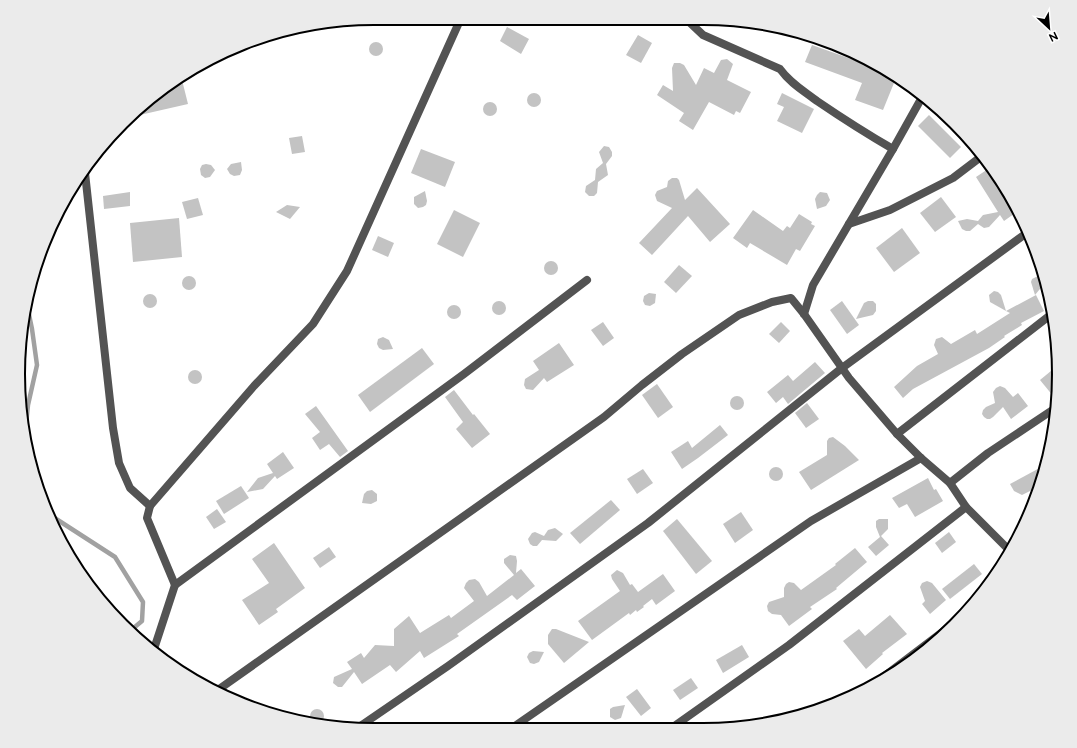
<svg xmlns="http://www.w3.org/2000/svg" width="1077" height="748" viewBox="0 0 1077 748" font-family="Raleway,sans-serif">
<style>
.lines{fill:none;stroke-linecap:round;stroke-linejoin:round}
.stream{stroke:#a1a1a1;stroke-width:4.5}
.building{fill:#c3c3c3}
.minor{stroke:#535353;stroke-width:8}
.rim{fill:none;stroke:#000;stroke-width:2}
</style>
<rect width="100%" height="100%" fill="#fff"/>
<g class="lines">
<g class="stream">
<polyline points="25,434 28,405 37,365 32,329 27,305"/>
<polyline points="50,515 115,557 143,602 142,621 130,631"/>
</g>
</g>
<g class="building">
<polygon points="507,27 529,39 521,54 500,41"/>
<polygon points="638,35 652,43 641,63 626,55"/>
<circle cx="376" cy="49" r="7"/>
<polygon points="812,45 868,65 869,61 881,66 896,78 883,110 855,100 862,83 805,62"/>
<polygon points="727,59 733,64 727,80 751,92 740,113 736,111 734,115 709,102 693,130 679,121 684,113 657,95 663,85 673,91 672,68 674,63 680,63 684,65 696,85 704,68 714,73 721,60"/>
<polygon points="181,76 188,104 131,117 176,78"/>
<polygon points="782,93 814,109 802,133 777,121 784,107 777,104"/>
<circle cx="534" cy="100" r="7"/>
<circle cx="490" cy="109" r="7"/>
<polygon points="929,115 961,147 950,158 918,126"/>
<polygon points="302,136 305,152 292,154 289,138"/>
<polygon points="604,146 609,147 612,152 612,156 606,164 608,175 598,182 597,193 594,196 589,196 585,192 586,186 595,180 596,169 603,163 599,152"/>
<polygon points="421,149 455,162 445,187 411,173"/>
<polygon points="241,162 242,170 240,175 234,176 230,174 227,169 231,164"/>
<polygon points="206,164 211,165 215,170 210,177 205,178 201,175 200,169 202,165"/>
<polygon points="991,167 1011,196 1018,211 1004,221 1000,215 989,227 984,228 978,224 970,231 966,231 962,229 958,221 967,219 978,221 983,215 998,212 976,177"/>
<polygon points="672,178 677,178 679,180 685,200 697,188 730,224 710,242 688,216 652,255 639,243 672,208 657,201 655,195 657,191 667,187 668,181"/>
<polygon points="425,191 427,201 426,205 423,207 418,208 414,204 414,197"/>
<polygon points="130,192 130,206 104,209 103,196"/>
<polygon points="820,192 827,193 830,200 826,206 817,209 815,199 817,195"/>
<polygon points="941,197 956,217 935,232 920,213"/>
<polygon points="198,198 203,215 187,219 182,202"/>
<polygon points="287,205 300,207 290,219 276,212"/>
<polygon points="454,210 480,223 463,257 437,244"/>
<polygon points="753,210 783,231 787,226 790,228 799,214 812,222 811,224 815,226 800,251 796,249 787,265 750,243 747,248 733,238"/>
<polygon points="179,218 182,257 133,262 130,223"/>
<polygon points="902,228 920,253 894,272 876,248"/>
<polygon points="378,236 394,243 388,257 372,250"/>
<circle cx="551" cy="268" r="7"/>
<polygon points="679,265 692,276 676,293 664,282"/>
<circle cx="189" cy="283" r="7"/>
<polygon points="1038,276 1042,278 1044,284 1035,295 1031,282 1032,279"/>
<polygon points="994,291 998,292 1001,295 1006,311 990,302 989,295"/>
<polygon points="649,293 656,294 655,303 650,306 645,305 643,301 644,296"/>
<circle cx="150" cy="301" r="7"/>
<polygon points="1036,295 1044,311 1021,323 1022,325 1004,336 1005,337 989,348 913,389 903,398 894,387 917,366 938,354 934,345 936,339 942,337 951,344 975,330 977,334 1010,313 1006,311"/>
<polygon points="842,301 859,325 847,334 830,310"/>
<polygon points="868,301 873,301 876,304 876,311 873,315 856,319 864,303"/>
<circle cx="499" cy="308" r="7"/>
<circle cx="454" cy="312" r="7"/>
<polygon points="603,322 614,338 603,346 591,330"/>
<polygon points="781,322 790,331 779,343 769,334"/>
<polygon points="383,337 389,340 393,349 383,350 379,348 377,344 378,339"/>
<polygon points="559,343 574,365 547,382 544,378 533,390 526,389 524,385 525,379 539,370 533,361"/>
<polygon points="422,348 434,364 370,412 358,395"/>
<polygon points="815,362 825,373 788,404 783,397 776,403 767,392 788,375 793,381"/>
<polygon points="1057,366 1058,397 1058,402 1040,380"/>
<circle cx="195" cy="377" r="7"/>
<polygon points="657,384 673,407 658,418 642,395"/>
<polygon points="1000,386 1005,388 1013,397 1018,393 1028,406 1011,419 1003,407 993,417 990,419 987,419 984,417 982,414 983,410 986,407 995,403 993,392 996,388"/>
<polygon points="454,390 473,415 474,414 490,434 472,448 456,429 463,422 445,397"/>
<circle cx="737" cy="403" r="7"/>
<polygon points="807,403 819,419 806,428 795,413"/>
<polygon points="316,406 348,451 340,457 329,444 320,450 312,438 320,432 305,414"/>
<polygon points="720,425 728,435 698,458 682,469 671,452 688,441 692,448"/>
<polygon points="833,437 845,446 859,460 811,490 799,472 827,455 827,441 829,438"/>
<polygon points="283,452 294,468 277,479 275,476 263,489 247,492 258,478 273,473 267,464"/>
<polygon points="1047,464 1040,486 1022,495 1014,491 1010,484"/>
<circle cx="776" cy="474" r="7"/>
<polygon points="643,469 653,483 637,494 627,479"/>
<polygon points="928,478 934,490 936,489 943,501 915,517 907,504 899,508 892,498"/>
<polygon points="241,486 249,498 224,514 216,501"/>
<polygon points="372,490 377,494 377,501 371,504 362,503 364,494 367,491"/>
<polygon points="611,500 620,510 580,544 570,533"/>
<polygon points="217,509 226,522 214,529 206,517"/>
<polygon points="741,512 753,530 735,543 723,524"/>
<polygon points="677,519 712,561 696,574 663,531"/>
<polygon points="879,519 888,519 888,529 881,536 889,545 876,556 868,547 880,537 876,527 876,521"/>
<polygon points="555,528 563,534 556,541 542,540 537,546 533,546 530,544 528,539 532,533 535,532 544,536 548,530"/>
<polygon points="949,532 956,542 942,553 935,543"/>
<polygon points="274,543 305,588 276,609 278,612 259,625 242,600 269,583 252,559"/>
<polygon points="329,547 336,557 320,568 313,558"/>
<polygon points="855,548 867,562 836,588 837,589 810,607 812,609 789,626 781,615 772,614 768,611 767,606 769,602 784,597 784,588 786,584 789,582 794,583 801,590 836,565 835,564"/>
<polygon points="510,555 516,556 517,561 516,573 521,569 535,586 517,600 512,595 457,634 459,636 424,658 420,651 396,672 390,665 362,684 354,672 342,687 338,687 333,683 334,677 352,669 347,662 361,653 364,658 375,645 394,646 394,629 409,616 420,633 449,615 451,618 474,601 464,588 466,583 469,580 475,579 479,582 487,596 514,575 504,563 504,559"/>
<polygon points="974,564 982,574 950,599 942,589"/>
<polygon points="617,570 623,573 630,585 632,584 638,592 663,574 675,591 656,605 652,599 643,606 644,607 637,612 636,610 630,615 629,613 592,640 578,621 620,591 612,579 611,575"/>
<polygon points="927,581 932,583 946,600 930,614 922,604 925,601 920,587 922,583"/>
<polygon points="890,615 907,634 882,653 883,654 866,669 843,641 859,629 865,636"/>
<polygon points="552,629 556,629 589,642 564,663 548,644 548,635"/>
<polygon points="742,645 749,657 723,673 716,660"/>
<polygon points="533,651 544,652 539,662 534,664 530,663 527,657 529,653"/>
<polygon points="691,678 698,688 680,700 673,690"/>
<polygon points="637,689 651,708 641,716 626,697"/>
<polygon points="625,705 621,718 615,720 610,717 610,709 613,707"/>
<circle cx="317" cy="716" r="7"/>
</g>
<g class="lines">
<g class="minor">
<path d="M685 18 703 35 780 69C790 83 804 91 817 101 842 118 867 134 893 149"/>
<polyline points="85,173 113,428 119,463 130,488 150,506"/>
<polyline points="849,224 890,210 953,178 982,156"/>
<polyline points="804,314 813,285 893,149 921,99"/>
<polyline points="897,434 1053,313"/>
<polyline points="950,483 988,453 1057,407"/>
<polyline points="175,585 464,374 587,280"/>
<polyline points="153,652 175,585 147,518 150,506 254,386 313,324 347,271 461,18"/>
<polyline points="878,681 957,621"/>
<polyline points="215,692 604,417 642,385 682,354 739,315 772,302 791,298 804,314 849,378 897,434 921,458 950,483 966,507 1010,551"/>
<polyline points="673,727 789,645 966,507"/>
<polyline points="512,728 811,521 921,458"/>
<polyline points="356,729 448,666 648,523 842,368 1028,232"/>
</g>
</g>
<path d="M0 0H1077V748H0ZM374 25H703A349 349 0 0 1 1052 374V374A349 349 0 0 1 703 723H374A349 349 0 0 1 25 374V374A349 349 0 0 1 374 25Z" fill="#ebebeb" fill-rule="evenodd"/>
<path class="rim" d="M374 25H703A349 349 0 0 1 1052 374V374A349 349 0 0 1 703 723H374A349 349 0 0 1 25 374V374A349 349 0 0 1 374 25Z"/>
<g transform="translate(1049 28) rotate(154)" stroke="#ffffff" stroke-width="3" paint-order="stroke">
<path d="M0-3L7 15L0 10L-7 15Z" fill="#000000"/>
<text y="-6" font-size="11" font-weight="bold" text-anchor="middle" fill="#000000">N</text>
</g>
</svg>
